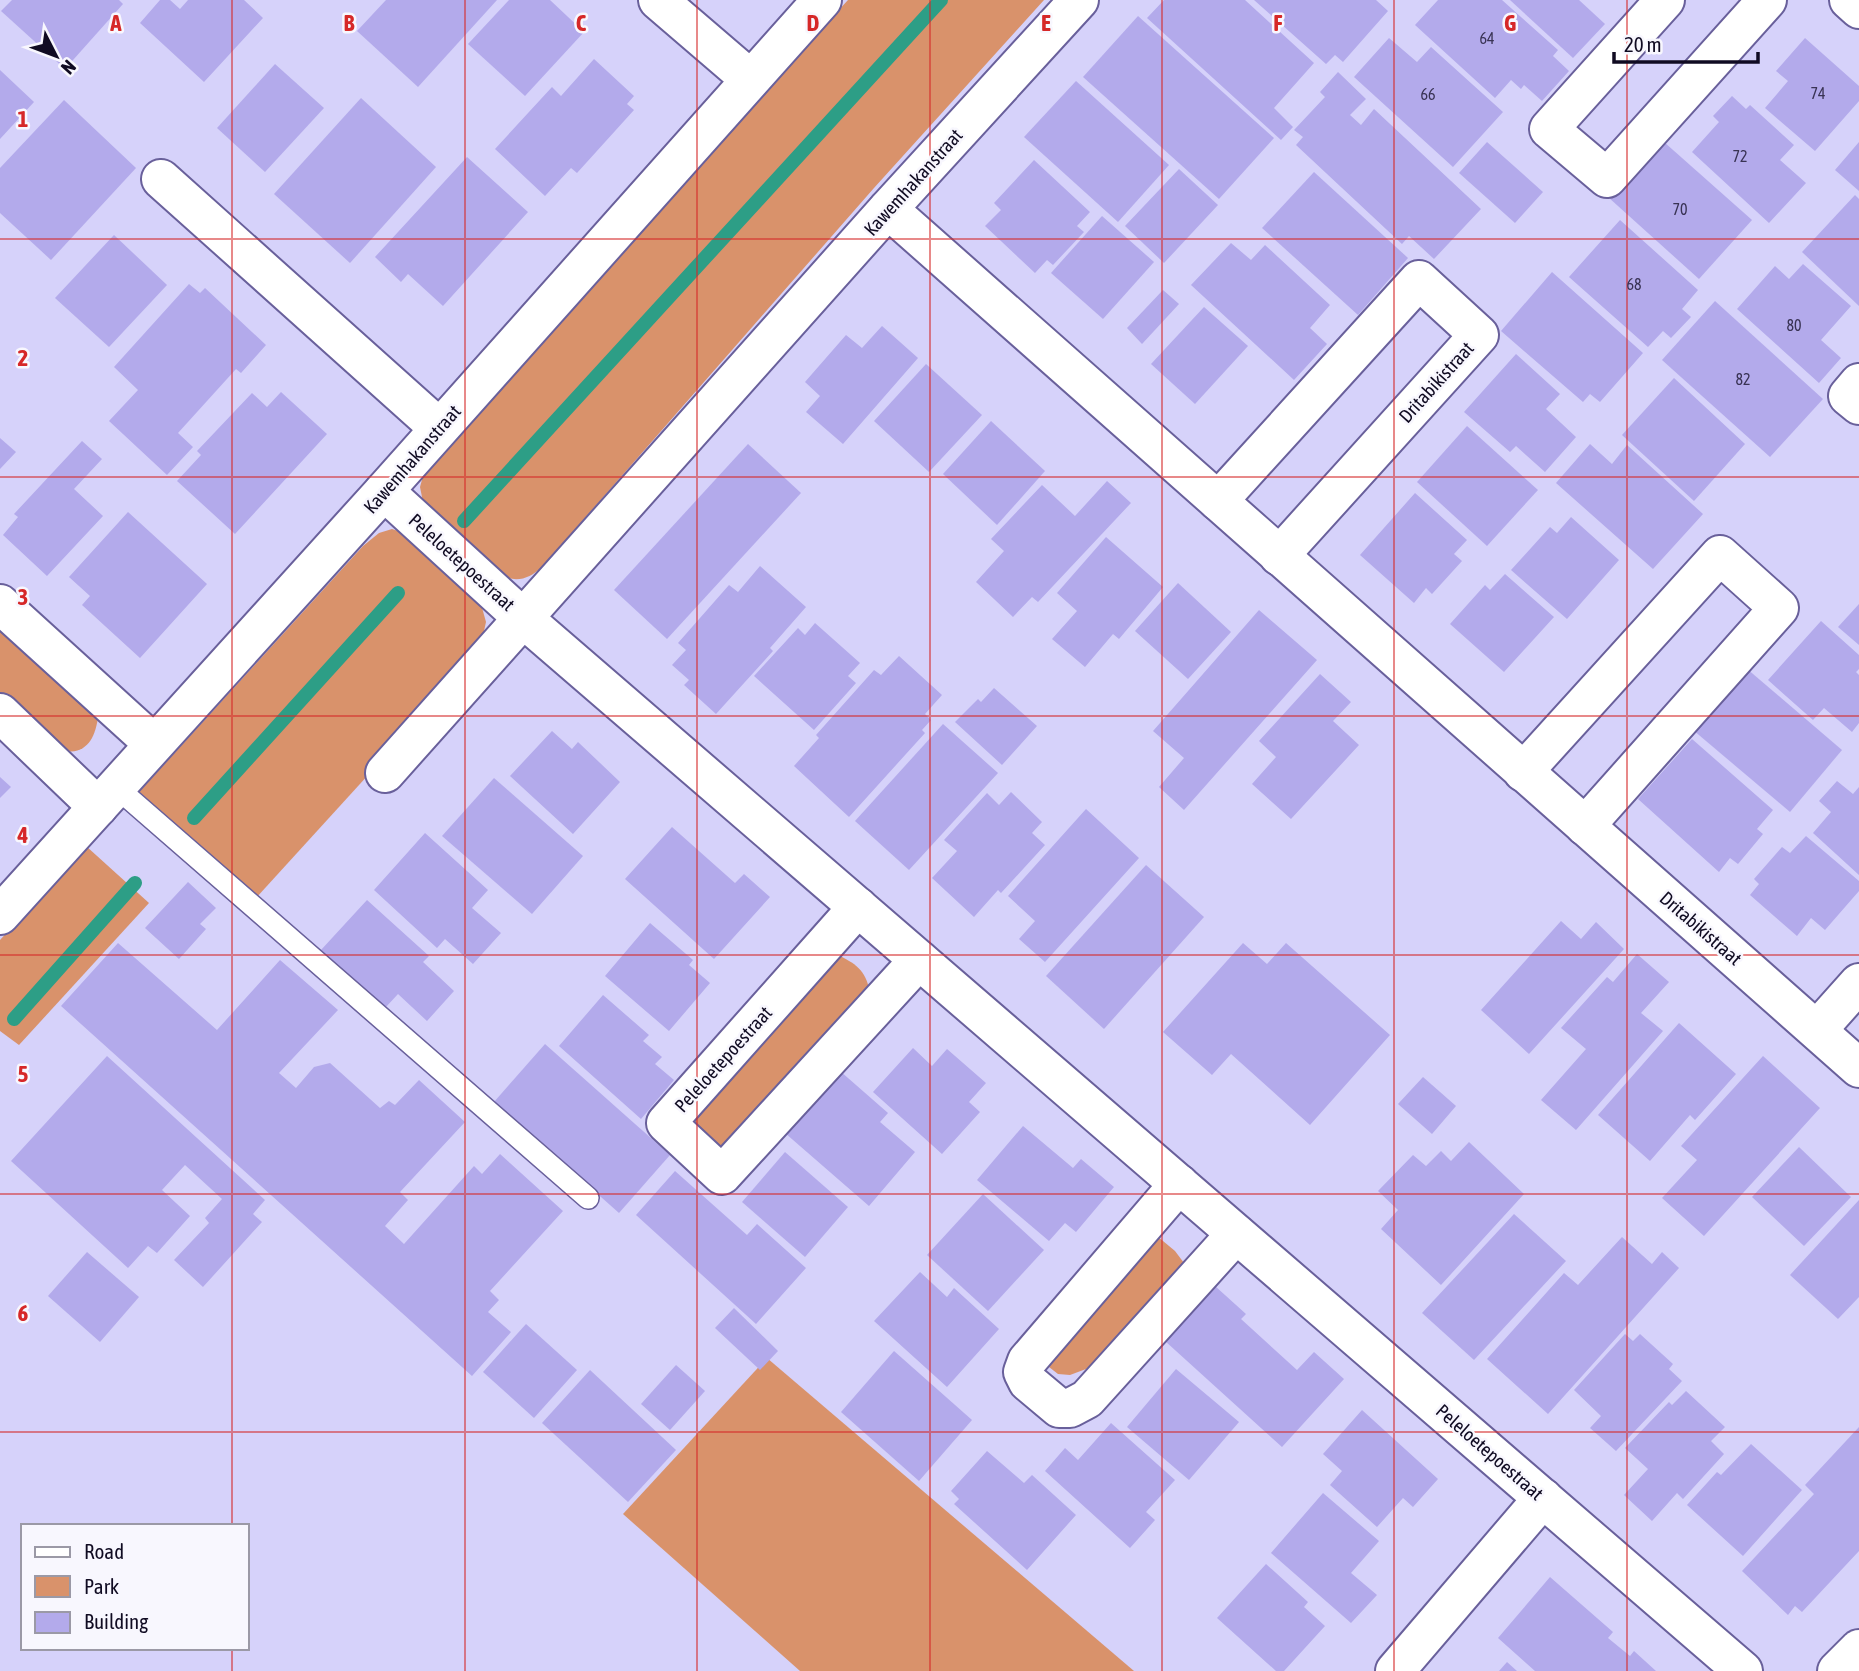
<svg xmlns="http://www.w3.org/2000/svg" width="1859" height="1671" viewBox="0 0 1859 1671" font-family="'Asap Condensed',sans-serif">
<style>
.green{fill:#d9926b}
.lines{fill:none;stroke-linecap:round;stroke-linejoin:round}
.stream{stroke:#2d9e86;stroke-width:14}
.building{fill:#b3aaeb}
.service-casing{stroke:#69609b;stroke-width:24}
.minor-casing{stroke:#69609b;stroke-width:42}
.tertiary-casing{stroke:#69609b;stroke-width:42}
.service{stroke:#fff;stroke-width:21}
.minor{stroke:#fff;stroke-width:38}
.tertiary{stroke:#fff;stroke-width:38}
.grid{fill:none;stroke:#d62828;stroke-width:2;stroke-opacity:0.55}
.labels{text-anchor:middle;stroke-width:5;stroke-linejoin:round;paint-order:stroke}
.number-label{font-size:16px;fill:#393354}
.street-label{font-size:19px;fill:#100b22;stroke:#f8f7fe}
.grid-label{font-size:23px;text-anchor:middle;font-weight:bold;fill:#d62828;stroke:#f8f7fe;stroke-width:5;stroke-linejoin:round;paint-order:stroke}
</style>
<rect width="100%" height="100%" fill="#d6d2fa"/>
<g class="green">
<path d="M848 0H1044L874 188 542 567C530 578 518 583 502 576L423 502 420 487 423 476 725 133Z"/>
<polygon points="392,529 404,533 481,604 486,622 482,640 473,660 256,898 139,792 363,546 379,533"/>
<path d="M0 616 98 718C94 742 85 755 59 751L0 695Z"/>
<polygon points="86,846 149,903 19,1045 0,1031 0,940"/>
<path d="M836 954C856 964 865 969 870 992L727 1147 715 1153 683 1128Z"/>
<polygon points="1157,1236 1175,1251 1184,1263 1145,1320 1086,1369 1070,1375 1058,1374 1049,1367 1048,1356"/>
<polygon points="767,1358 1134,1671 800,1671 623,1514"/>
</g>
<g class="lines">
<g class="stream">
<polyline points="464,521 941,0"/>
<polyline points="194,818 398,593"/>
<polyline points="14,1019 135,883"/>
</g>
</g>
<g class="building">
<polygon points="12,0 119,0 123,4 65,69 1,11"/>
<polygon points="160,0 170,0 180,9 188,0 244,0 263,18 204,82 140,23"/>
<polygon points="386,0 497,0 418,87 357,31"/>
<polygon points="509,0 550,0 584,32 525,96 468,44"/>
<polygon points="1164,0 1245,0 1314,63 1274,108 1293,127 1281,140 1147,18"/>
<polygon points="1254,0 1376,0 1388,11 1343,62 1335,55 1326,64"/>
<polygon points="1438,0 1502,0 1558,50 1553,56 1569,71 1542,101 1524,85 1521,89 1511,80 1495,98 1415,25"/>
<polygon points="1510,0 1579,0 1605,24 1573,58"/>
<polygon points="1138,16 1274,138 1219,199 1083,77"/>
<polygon points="1389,38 1417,62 1431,47 1503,112 1453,167 1354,77"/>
<polygon points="1805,38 1859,86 1859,101 1815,151 1765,108 1788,81 1776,71"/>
<polygon points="594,59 634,96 627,104 634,110 577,173 571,168 545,196 495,149 552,87 561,96"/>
<polygon points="275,64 324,108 265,172 217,128"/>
<polygon points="0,70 34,102 0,139"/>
<polygon points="1338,72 1366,99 1350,115 1361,125 1374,109 1481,209 1434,259 1409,236 1402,244 1296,145 1303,137 1294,130 1325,97 1320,92"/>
<polygon points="1076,81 1169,165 1118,222 1024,137"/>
<polygon points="1732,96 1746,109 1750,105 1794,145 1780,160 1806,183 1769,223 1692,152 1719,122 1713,116"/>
<polygon points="361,98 436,167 350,263 274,194"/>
<polygon points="64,100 136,168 51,260 0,213 0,168"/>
<polygon points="1487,142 1543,192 1515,223 1459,173"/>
<polygon points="1664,142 1752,220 1699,279 1608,197 1632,171"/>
<polygon points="1859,142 1859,191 1835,170"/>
<polygon points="467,157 528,212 443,306 408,274 401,282 375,257"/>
<polygon points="1034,160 1090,212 1077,226 1084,232 1053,265 1047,260 1035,273 985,226 1001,210 994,203"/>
<polygon points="1179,169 1218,205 1164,263 1125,226"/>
<polygon points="1314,172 1408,258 1358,315 1262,228"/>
<polygon points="1855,195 1859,199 1859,306 1802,252"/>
<polygon points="1102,216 1154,262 1103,319 1051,273"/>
<polygon points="1620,220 1698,290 1682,309 1691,317 1671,338 1663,331 1648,347 1569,277"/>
<polygon points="114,235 167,285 109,347 55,298"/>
<polygon points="1231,243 1251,260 1265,245 1330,305 1310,328 1327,344 1294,380 1191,285"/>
<polygon points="1803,264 1851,306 1821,340 1841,358 1819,383 1737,309 1775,266 1789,279"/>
<polygon points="1552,272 1643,353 1600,402 1590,394 1583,402 1501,331"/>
<polygon points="189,284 200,293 205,288 266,345 241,373 236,369 178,433 193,447 167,475 109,421 138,390 114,367"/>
<polygon points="1163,290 1179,304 1142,344 1127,328"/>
<polygon points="1715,301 1823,399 1770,457 1662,360"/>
<polygon points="1204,307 1248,346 1195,404 1151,364"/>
<polygon points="882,326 918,358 843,444 806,412 820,396 805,382 846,335 862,348"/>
<polygon points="1516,354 1560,394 1546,409 1576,437 1545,472 1516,446 1510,452 1464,412"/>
<polygon points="926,364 982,415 929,472 874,421"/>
<polygon points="1674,378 1745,444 1694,501 1622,435"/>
<polygon points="281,392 327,434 235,534 177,481 201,455 197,451 252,393 267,407"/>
<polygon points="991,421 1045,471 997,525 943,474"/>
<polygon points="1467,426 1538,490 1487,546 1417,482"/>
<polygon points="0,438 16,452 0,469"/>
<polygon points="82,441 102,459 74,489 103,516 47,576 3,535 18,517 14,514"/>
<polygon points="748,444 801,493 667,639 614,590"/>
<polygon points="1590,444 1612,464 1627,445 1703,514 1653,569 1556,483"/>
<polygon points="1107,481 1131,503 1038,602 1032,597 1013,617 976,582 1004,551 991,539 1042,485 1075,516"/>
<polygon points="1415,493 1467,540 1454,554 1462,561 1432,594 1426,588 1414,603 1360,555"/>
<polygon points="128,512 207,584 140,658 82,605 90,596 69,577"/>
<polygon points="1571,517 1619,560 1567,619 1511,570 1550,527 1557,533"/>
<polygon points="1106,537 1163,587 1119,639 1113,634 1085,667 1052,639 1077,611 1057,593"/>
<polygon points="760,566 806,607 770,648 773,651 716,714 684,685 689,680 672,665 686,650 678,643 729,585 738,592"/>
<polygon points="1505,574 1554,617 1504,672 1450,624 1485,585 1490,590"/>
<polygon points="1178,583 1231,632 1188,679 1135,631"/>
<polygon points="1859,604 1859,645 1838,627"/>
<polygon points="1259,610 1317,660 1184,810 1159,787 1184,758 1153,731"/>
<polygon points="1821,621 1859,655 1859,669 1856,672 1859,675 1859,723 1852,732 1824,708 1813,720 1768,680"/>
<polygon points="815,623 860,663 848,676 856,683 814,730 754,676 798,628 805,635"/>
<polygon points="899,656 942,695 925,714 931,720 922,730 925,733 849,817 794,766 819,738 816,735 874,670 881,675"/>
<polygon points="1746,668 1842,750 1790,812 1693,730"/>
<polygon points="1320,674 1351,702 1333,721 1359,745 1291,819 1252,784 1276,757 1259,741"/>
<polygon points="994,688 1037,726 1002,765 955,722 978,699 981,702"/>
<polygon points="943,724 998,773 909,870 855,821"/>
<polygon points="552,731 572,749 578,742 620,782 573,834 510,776"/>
<polygon points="1692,739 1773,810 1757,829 1763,834 1738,864 1730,858 1719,872 1638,799"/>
<polygon points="0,777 11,787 0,798"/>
<polygon points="494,778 583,856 532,914 442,836"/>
<polygon points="1837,781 1853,794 1859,787 1859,875 1813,833 1831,812 1819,801"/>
<polygon points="1011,792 1042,822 1032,833 1045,845 1001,893 998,890 974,917 932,878 957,851 944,840 987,793 999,805"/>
<polygon points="1086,809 1139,858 1045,962 1019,939 1035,921 1008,896"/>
<polygon points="672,827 735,883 744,874 770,897 714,959 625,879"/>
<polygon points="425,833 488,890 472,908 501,933 473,964 445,939 437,948 374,890"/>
<polygon points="1806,836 1859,881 1859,891 1825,930 1811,918 1797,936 1750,895 1759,884 1754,879 1782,847 1790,853"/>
<polygon points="1146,865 1204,917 1104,1029 1046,976"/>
<polygon points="188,882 216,908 200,924 206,929 179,959 145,928"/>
<polygon points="367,900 429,956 423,962 454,991 427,1021 398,994 385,1008 321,950"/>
<polygon points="1561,921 1581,939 1596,922 1624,949 1529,1054 1481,1010"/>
<polygon points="650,923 693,960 689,965 710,983 669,1031 605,976"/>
<polygon points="118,943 217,1030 280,960 338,1010 279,1073 296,1088 314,1067 330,1063 380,1108 389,1101 395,1105 419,1080 465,1122 400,1192 408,1200 385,1226 404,1244 474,1166 482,1174 500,1154 563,1211 490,1291 499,1300 488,1312 511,1332 472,1376 61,1006"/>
<polygon points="1243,943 1267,964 1286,943 1390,1035 1310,1125 1231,1054 1212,1075 1163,1032"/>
<polygon points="1637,954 1669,982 1641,1013 1663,1031 1576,1130 1541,1100 1586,1049 1561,1028 1607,977 1613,982"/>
<polygon points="603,995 649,1035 643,1041 662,1057 655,1064 674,1080 641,1119 559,1046"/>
<polygon points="1679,1023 1736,1074 1695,1120 1690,1115 1650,1161 1598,1115"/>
<polygon points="545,1044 670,1155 619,1213 494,1102"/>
<polygon points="913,1048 932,1066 947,1049 986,1083 969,1102 980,1112 942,1154 873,1092"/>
<polygon points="107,1056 265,1200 253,1214 262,1222 203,1287 174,1260 209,1223 205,1218 222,1199 185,1165 162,1190 190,1216 157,1253 148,1246 128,1268 11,1161"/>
<polygon points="1763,1056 1820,1108 1704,1236 1662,1198 1697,1160 1681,1146"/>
<polygon points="840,1071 888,1113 880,1122 915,1152 869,1206 785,1133"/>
<polygon points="1423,1077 1456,1106 1432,1134 1398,1104"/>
<polygon points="1023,1126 1073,1168 1081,1159 1114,1187 1076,1232 1065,1223 1049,1241 977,1180"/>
<polygon points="1469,1142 1524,1194 1441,1285 1381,1229 1398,1210 1378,1191 1413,1155 1426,1166 1441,1151 1451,1161"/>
<polygon points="1799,1147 1851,1197 1804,1246 1752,1197"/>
<polygon points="785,1152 848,1207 805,1257 742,1202"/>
<polygon points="675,1171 747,1235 757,1224 806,1268 756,1324 636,1215"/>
<polygon points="983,1194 1044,1250 988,1311 927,1255"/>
<polygon points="1859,1200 1859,1297 1838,1319 1790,1275"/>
<polygon points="1514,1214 1566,1261 1474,1360 1422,1313"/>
<polygon points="1622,1237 1652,1264 1662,1252 1679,1268 1548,1414 1487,1359 1564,1273 1578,1285"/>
<polygon points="87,1252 139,1297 100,1342 48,1296"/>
<polygon points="920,1272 947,1297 954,1288 999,1329 947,1387 874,1321"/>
<polygon points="1215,1286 1246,1314 1241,1319 1297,1370 1314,1352 1344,1379 1282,1447 1165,1341"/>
<polygon points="734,1308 778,1351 760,1370 715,1328"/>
<polygon points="526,1324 577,1370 534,1418 483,1372"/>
<polygon points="1625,1334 1633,1341 1640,1334 1673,1364 1669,1369 1682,1381 1616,1451 1590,1428 1601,1416 1574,1390"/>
<polygon points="894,1351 972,1420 919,1481 841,1412"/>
<polygon points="676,1365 705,1391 670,1430 641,1404"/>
<polygon points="1176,1369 1239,1422 1189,1480 1127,1427"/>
<polygon points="590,1370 676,1450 628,1502 542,1423"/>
<polygon points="1686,1391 1725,1427 1711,1441 1724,1454 1683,1499 1677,1493 1652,1521 1624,1495 1648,1469 1625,1448 1669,1402 1672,1405"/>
<polygon points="1362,1410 1438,1479 1413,1507 1403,1498 1377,1527 1330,1485 1342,1471 1323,1454"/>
<polygon points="1111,1423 1175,1480 1146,1512 1155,1520 1130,1548 1045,1471 1065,1448 1078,1460"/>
<polygon points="1859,1427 1859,1551 1802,1612 1795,1606 1788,1615 1742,1571 1814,1494 1805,1485"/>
<polygon points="1751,1444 1802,1490 1743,1556 1687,1505 1717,1472 1721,1475"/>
<polygon points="987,1451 1024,1483 1032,1475 1076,1515 1027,1570 954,1504 959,1499 951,1491"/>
<polygon points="1323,1493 1379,1541 1351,1573 1377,1595 1351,1623 1271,1553"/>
<polygon points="1266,1564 1308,1602 1304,1607 1325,1626 1284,1671 1276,1671 1217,1618"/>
<polygon points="1550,1577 1613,1632 1608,1638 1630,1656 1634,1651 1656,1671 1535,1671 1498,1638"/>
<polygon points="1507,1662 1517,1671 1499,1671"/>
</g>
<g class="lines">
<defs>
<polyline id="service" points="116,787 588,1198"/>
<g id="minor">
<polyline points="658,0 750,79"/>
<polyline points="1665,0 1549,129 1607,178 1767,0"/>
<polyline points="161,179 439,428"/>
<polyline points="888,209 1859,1068"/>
<polyline points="1859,383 1848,396 1859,405"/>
<polyline points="384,491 524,619 1743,1671"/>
<polyline points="1218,501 1419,280 1479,335 1279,556"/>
<polyline points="0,604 154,744"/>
<polyline points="0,713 98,807"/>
<polyline points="1523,772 1720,555 1779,608 1585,826"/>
<polyline points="385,773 888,209 1079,0"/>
<polyline points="858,907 666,1123 722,1175 919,960"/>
<polyline points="0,915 384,491 822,0"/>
<polyline points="1817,1030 1859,983"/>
<polyline points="1179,1184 1027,1361 1023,1372 1028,1382 1059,1408 1070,1408 1087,1399 1236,1234"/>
<polyline points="1395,1671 1543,1498"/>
<polyline points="1837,1671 1859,1649"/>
</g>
<polyline id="tertiary" points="1849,0 1859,9"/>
</defs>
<use href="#service" class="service-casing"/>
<use href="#minor" class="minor-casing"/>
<use href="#tertiary" class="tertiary-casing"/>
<use href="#service" class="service"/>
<use href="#minor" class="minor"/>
<use href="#tertiary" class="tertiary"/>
</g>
<path class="grid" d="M232 0V1526M465 0V1671M697 0V1671M930 0V1671M1162 0V1671M1394 0V1671M1627 0V1671M0 239H1859M0 477H1859M0 716H1859M0 955H1859M0 1194H1859M0 1432H1859M232 1648V1671"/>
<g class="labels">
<g class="number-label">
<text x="1487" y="44">64</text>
<text x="1818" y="99">74</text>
<text x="1428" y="100">66</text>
<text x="1740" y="162">72</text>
<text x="1680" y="215">70</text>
<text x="1634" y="290">68</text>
<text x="1794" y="331">80</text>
<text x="1743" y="385">82</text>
</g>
<g class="street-label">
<text transform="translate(913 182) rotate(-48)" y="7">Kawemhakanstraat</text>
<text transform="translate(1436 382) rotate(-48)" y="7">Dritabikistraat</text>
<text transform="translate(412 459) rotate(-49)" y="7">Kawemhakanstraat</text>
<text transform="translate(462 562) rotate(42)" y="7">Peleloetepoestraat</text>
<text transform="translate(1701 928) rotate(41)" y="7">Dritabikistraat</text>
<text transform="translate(723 1059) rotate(-48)" y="7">Peleloetepoestraat</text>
<text transform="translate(1490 1452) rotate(41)" y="7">Peleloetepoestraat</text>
</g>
</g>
<g class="grid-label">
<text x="116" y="31">A</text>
<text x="349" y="31">B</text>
<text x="581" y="31">C</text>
<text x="813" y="31">D</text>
<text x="1046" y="31">E</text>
<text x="1278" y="31">F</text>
<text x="1510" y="31">G</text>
<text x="23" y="127">1</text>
<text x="23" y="366">2</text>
<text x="23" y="605">3</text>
<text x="23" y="843">4</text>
<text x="23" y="1082">5</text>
<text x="23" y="1321">6</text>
</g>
<rect x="21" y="1524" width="228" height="126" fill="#f8f7fe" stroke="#9b99a6" stroke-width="2"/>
<rect x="35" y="1547" width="35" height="10" fill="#ffffff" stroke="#9b99a6" stroke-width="2"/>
<text x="84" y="1559" font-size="21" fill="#100b22">Road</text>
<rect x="35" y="1576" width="35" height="21" fill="#d9926b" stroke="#9b99a6" stroke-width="2"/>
<text x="84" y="1594" font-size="21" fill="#100b22">Park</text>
<rect x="35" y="1612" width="35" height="21" fill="#b3aaeb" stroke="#9b99a6" stroke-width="2"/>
<text x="84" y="1629" font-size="21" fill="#100b22">Building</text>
<g transform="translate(56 56) rotate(132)" stroke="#f8f7fe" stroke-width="5" paint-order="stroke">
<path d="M0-5L12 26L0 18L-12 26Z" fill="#100b22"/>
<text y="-10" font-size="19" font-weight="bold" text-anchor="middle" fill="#100b22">N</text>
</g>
<path d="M1614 52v10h144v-10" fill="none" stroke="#100b22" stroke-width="3.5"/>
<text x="1624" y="52" font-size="21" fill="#100b22" stroke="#f8f7fe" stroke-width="5" paint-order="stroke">20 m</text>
</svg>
